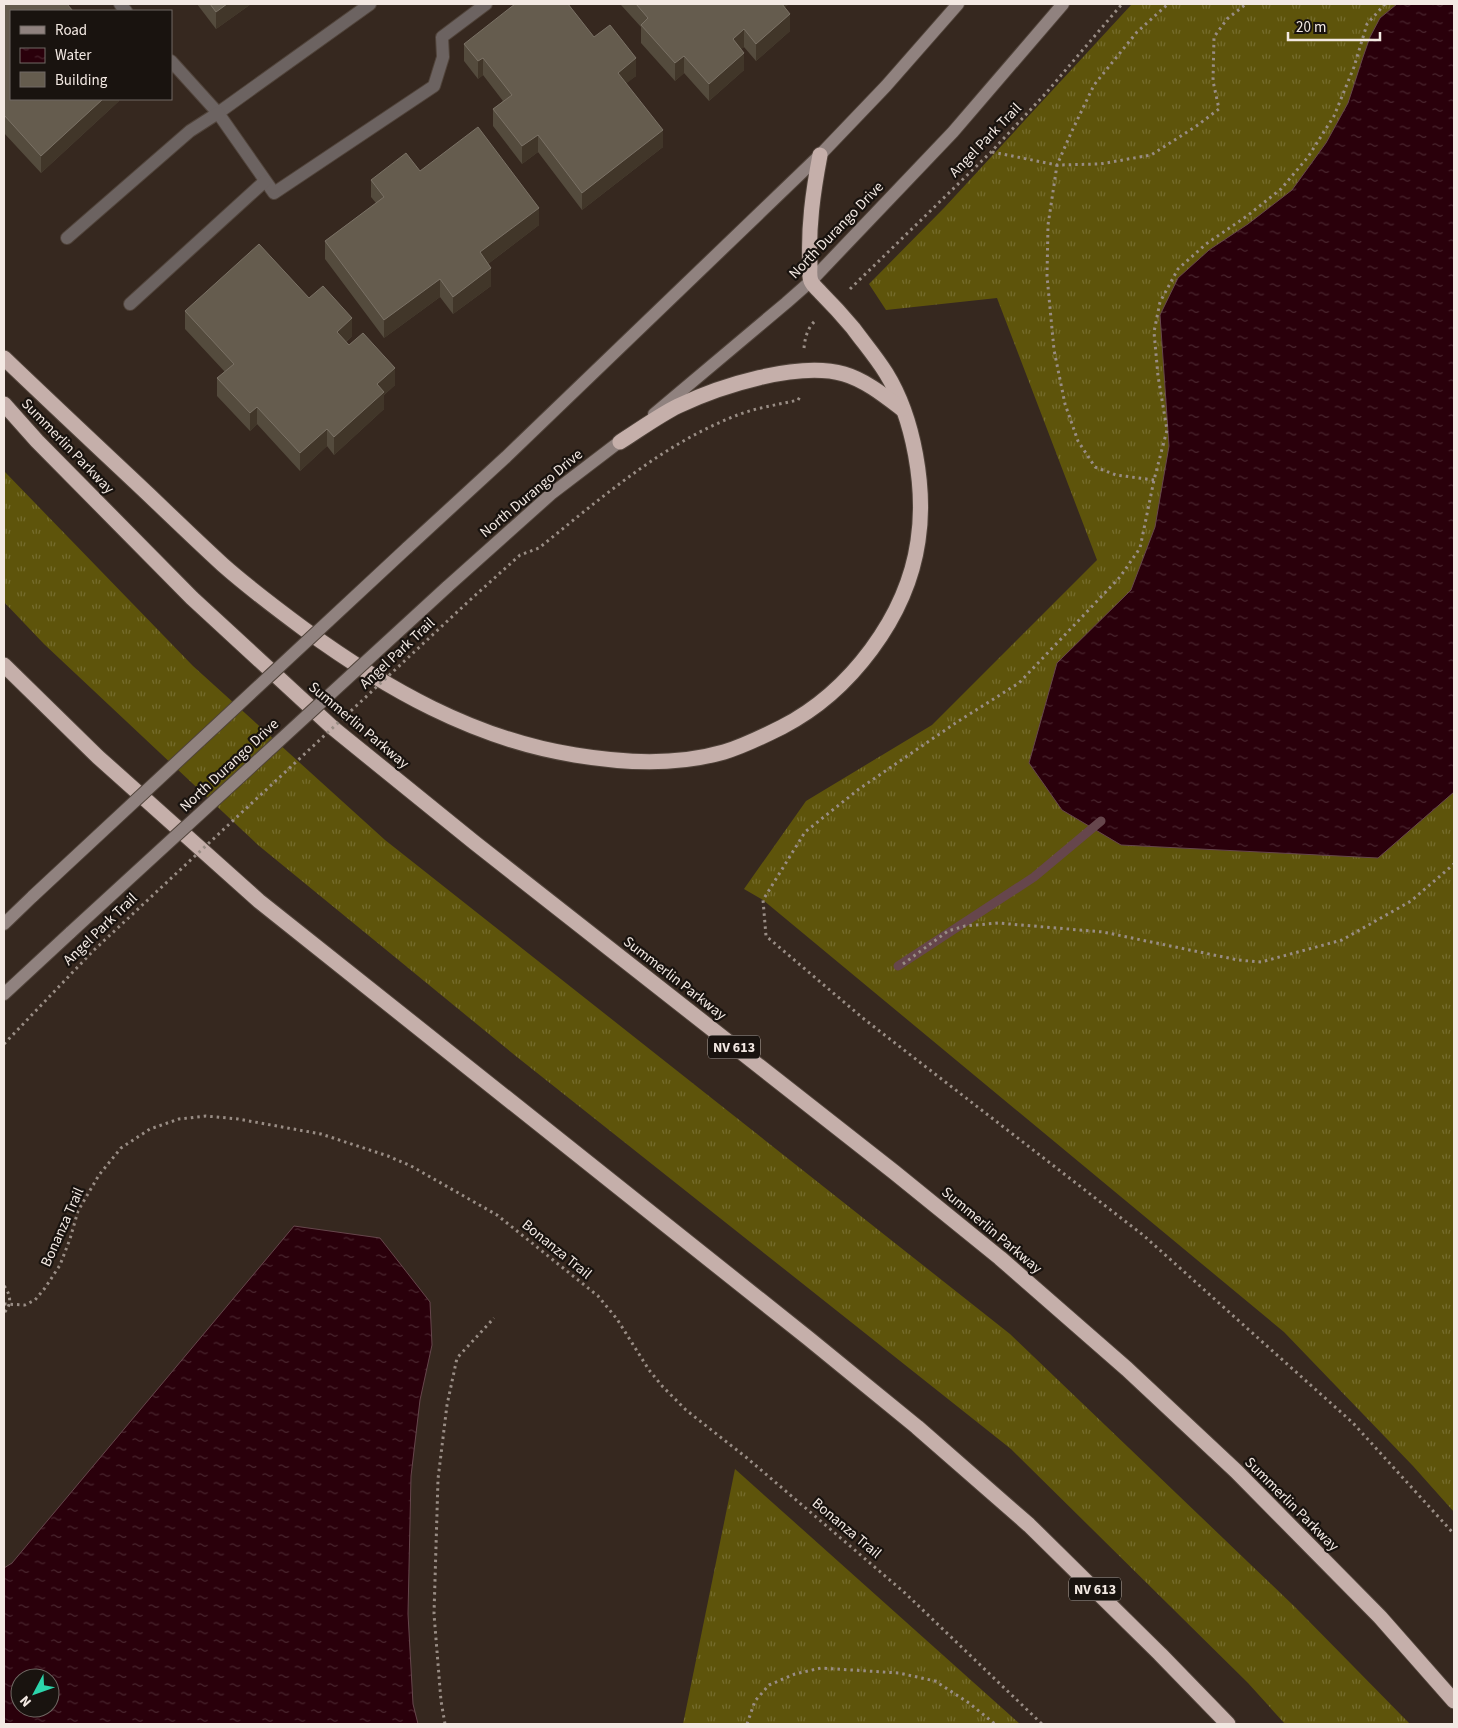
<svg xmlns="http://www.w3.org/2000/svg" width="1458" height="1728" viewBox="0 0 1458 1728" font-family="'Source Sans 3',sans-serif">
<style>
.grass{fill:url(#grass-tufts)}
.water{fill:url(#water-ripples);stroke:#66464c;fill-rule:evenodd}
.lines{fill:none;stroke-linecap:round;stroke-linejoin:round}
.stream{stroke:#66464c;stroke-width:9}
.minor-casing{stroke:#50433a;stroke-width:14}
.secondary-casing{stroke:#50433a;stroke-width:14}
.motorway-casing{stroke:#50433a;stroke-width:17}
.path{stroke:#998d85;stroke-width:3;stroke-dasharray:2.5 4;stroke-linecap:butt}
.minor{stroke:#6c6361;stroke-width:12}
.secondary{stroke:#90827f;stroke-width:12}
.motorway{stroke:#c5afaa;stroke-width:15}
.secondary-bridge-casing{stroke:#50433a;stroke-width:14;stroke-linecap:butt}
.path-bridge{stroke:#998d85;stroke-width:3;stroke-dasharray:2.5 4;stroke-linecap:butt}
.secondary-bridge{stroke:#90827f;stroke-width:12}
.wall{fill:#544b3d}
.shaded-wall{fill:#413629}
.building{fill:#655c4e;stroke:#7b7266}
.labels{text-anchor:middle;stroke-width:4.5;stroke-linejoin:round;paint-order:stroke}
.shield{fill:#19130f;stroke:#b2a9a3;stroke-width:1}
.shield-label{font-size:14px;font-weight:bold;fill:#f3e9e3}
.street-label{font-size:15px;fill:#f3e9e3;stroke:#19130f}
</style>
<defs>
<pattern id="grass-tufts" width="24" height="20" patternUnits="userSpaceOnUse" patternTransform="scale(1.25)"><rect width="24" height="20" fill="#5e540b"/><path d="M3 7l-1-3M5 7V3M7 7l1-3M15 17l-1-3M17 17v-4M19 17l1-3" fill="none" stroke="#766d2e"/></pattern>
<pattern id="water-ripples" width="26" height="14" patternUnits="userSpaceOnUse" patternTransform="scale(1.25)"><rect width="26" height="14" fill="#2a000b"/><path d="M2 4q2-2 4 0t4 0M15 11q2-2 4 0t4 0" fill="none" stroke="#49252e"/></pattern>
</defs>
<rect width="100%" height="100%" fill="#36281f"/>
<g class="grass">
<polygon points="1132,4 1454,4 1454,1512 1413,1466 1284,1332 763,900 744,889 806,801 932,725 1097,560 997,298 886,310 869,284 944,208"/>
<polygon points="4,471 193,666 385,840 1010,1334 1295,1607 1410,1724 1285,1724 1248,1683 1011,1449 517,1057 258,845 44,644 4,602"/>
<polygon points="735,1469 1020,1724 683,1724"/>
</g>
<g class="water">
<polygon points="1397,4 1454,4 1454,792 1378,858 1121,845 1062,810 1029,763 1057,663 1131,590 1155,527 1169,446 1160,315 1178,278 1209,250 1248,224 1292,190 1326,143 1348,103 1363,57 1370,37 1380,18"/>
<path d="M294 1226 380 1238 430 1302 432 1345 420 1400 411 1476 408 1614 413 1704 418 1724H4V1568L12 1563ZM20 1678H50V1708H20Z"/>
</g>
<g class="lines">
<polyline class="stream" points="898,966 1034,877 1101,821"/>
<defs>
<g id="minor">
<polyline points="120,4 126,11"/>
<polyline points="171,61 218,113 370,4"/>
<polyline points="67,238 190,131 218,113 274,193 434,86 443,57 442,37 486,4"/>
<polyline points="130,304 265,181"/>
</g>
<g id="secondary">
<polyline points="654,414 786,303 811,281 953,132 1063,4"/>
<polyline points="407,548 506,457 820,155 886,86 958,4"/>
<polyline points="447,587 551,494 627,436"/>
<polyline points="4,924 33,896"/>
<polyline points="4,994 71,932"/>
</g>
<g id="motorway">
<path d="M4 358C52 404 100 449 148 494 173 518 198 542 223 565 249 588 277 609 304 629 385 688 474 739 575 755 624 763 675 766 724 752 744 746 764 736 782 727 850 692 907 617 918 541 926 489 914 418 886 373 876 357 864 343 853 328 843 316 832 304 821 293 818 289 813 286 811 281 809 276 810 270 810 265 808 227 813 192 820 155"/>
<polyline points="4,404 37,441 192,598 333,728 475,843 894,1172 1000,1258 1127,1369 1236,1471 1380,1617 1454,1701"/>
<path d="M620 442C639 430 658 416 678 406 720 386 798 361 844 374 865 380 885 396 902 409"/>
<polyline points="4,665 98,757 259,901 808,1338 917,1427 1029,1525 1160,1654 1228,1724"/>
</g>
</defs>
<use href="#minor" class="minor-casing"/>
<use href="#secondary" class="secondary-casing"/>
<use href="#motorway" class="motorway-casing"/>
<g class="path">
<polyline points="1385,4 1367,24 1354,67 1334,116 1308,157 1281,189 1247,216 1206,244 1178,269 1160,302 1154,332 1158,376 1167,430 1154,480 1140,548 1120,577 1019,683 957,722 859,789 805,832 763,900 766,936 864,1019 1143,1235 1353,1423 1454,1534"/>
<polyline points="992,152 1057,165 1100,164 1151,155 1195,127 1219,109 1213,81 1214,37 1227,19 1246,4"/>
<polyline points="850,289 991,152 1046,93 1122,4"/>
<path d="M804 348C805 337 808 327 816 320"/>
<polyline points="1154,480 1116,475 1095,467 1078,441 1065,404 1054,350 1047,276 1048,225 1057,165 1071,133 1094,85 1137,32 1168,4"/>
<path d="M470 600 520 555 539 548C600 499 661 445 735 416 754 408 777 405 798 400L801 395"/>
<polyline points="903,964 948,931 965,926 998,923 1103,932 1238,960 1261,962 1342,940 1411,901 1454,864"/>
<polyline points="4,1044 94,950"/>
<path d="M4 1286C11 1295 12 1304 4 1313"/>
<polyline points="4,1304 25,1305 35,1300 45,1288 60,1265 70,1239 78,1211 99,1175 121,1148 150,1129 179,1119 206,1116 238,1119 321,1134 388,1156 411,1166 497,1215 598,1296 617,1319 649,1370 663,1387 686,1410 747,1458 905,1593 1042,1724"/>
<polyline points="445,1724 441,1701 434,1614 438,1479 447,1405 457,1358 494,1318"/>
<polyline points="747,1724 755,1701 769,1685 795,1674 821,1668 899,1673 935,1681 969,1703 995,1724"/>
</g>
<use href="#minor" class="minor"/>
<use href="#secondary" class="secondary"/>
<use href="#motorway" class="motorway"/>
<defs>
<g id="secondary-bridge">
<polyline points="33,896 407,548"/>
<polyline points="71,932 447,587"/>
</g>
</defs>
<use href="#secondary-bridge" class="secondary-bridge-casing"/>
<polyline class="path-bridge" points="94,950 470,600"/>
<use href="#secondary-bridge" class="secondary-bridge"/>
</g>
<g class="wall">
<polygon points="4,4 11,11 119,99 119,101 41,173 4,133"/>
<polygon points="197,4 251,4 216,29"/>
<polygon points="621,4 789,4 785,7 790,31 756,61 744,47 741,49 744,70 709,101 684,73 675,81 641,43 641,27 621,5"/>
<polygon points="594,37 636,76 626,83 663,147 582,210 538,152 522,164 493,126 493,109 503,101 483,75 478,79 464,61 464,44"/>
<polygon points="420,171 539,225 488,264 491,286 453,314 440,297 384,338 325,259 325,241 376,203 371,197 371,180"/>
<polygon points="309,298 352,336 346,342 395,385 384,395 384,409 334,455 327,446 300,471 257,424 250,431 217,396 217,378 225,372 185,329 185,311"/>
</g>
<g class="shaded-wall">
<polygon points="227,4 251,4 216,29 216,12"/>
<polygon points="776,4 789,4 776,15"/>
<polygon points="790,14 790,31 756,61 756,44"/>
<polygon points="744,29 744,47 733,57 733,39"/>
<polygon points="744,53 744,70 709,101 709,84"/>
<polygon points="684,56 684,73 675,81 675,63"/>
<polygon points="483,58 483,75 478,79 478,61"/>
<polygon points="636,58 636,76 618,90 618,73"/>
<polygon points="103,99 119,99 119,101 41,173 41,156"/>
<polygon points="663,130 663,147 582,210 582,193"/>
<polygon points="538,135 538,152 522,164 522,146"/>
<polygon points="539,208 539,225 480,270 480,252"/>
<polygon points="491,268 491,286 453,314 453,297"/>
<polygon points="440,279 440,297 384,338 384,320"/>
<polygon points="352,318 352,336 337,349 337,332"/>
<polygon points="395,368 395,385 384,395 384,409 334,455 334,437 377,384"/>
<polygon points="257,407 257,424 250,431 250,413"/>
<polygon points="327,429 327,446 300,471 300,453"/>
</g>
<g class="building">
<polygon points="4,4 67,4 73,11 11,11 11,99 103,99 41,156 4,115"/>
<polygon points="210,4 227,4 216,12"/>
<polygon points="515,4 568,4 594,37 610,25 636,58 618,73 663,130 582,193 538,135 522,146 493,109 512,95 483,58 478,61 464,44"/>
<polygon points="636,4 782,4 790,14 756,44 744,29 733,39 744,53 709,84 684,56 675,63 641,25 648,18"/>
<polygon points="478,127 539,208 480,252 491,268 453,297 440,279 384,320 325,241 384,197 371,180 406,153 420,171"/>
<polygon points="259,244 309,298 323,286 352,318 337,332 349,345 363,333 395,368 377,384 384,392 334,437 327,429 300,453 257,407 250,413 217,378 234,364 185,311"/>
</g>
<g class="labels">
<g class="shield">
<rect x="708" y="1035.5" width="52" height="23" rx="4"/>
<rect x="1069" y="1577.5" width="52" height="23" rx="4"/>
</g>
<g class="shield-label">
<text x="734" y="1052">NV 613</text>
<text x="1095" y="1594">NV 613</text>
</g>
<g class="street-label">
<text transform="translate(985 140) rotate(-46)" y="5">Angel Park Trail</text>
<text transform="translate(836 230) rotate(-46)" y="5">North Durango Drive</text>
<text transform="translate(68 446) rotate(46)" y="5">Summerlin Parkway</text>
<text transform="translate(531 493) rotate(-40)" y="5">North Durango Drive</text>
<text transform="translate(397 653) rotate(-43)" y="5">Angel Park Trail</text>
<text transform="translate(359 725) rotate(40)" y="5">Summerlin Parkway</text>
<text transform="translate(229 765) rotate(-43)" y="5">North Durango Drive</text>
<text transform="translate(100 929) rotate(-44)" y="5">Angel Park Trail</text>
<text transform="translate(675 978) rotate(38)" y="5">Summerlin Parkway</text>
<text transform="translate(62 1227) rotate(-66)" y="5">Bonanza Trail</text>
<text transform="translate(992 1230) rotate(40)" y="5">Summerlin Parkway</text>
<text transform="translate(557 1249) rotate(39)" y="5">Bonanza Trail</text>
<text transform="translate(1292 1504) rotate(45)" y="5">Summerlin Parkway</text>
<text transform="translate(847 1528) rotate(40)" y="5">Bonanza Trail</text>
</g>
</g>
<rect width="1458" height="1728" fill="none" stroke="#f3e9e3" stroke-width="10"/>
<rect x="10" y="10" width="162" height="90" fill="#19130f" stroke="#706964"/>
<rect x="20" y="26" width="25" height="8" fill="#90827f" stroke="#706964"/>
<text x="55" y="35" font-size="15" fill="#f3e9e3">Road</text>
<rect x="20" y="48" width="25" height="15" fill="url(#water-ripples)" stroke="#706964"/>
<text x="55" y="60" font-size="15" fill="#f3e9e3">Water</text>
<rect x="20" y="72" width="25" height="15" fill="#655c4e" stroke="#706964"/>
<text x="55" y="85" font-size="15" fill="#f3e9e3">Building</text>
<g transform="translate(35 1693) rotate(229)"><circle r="24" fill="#19130f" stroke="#706964"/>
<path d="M0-4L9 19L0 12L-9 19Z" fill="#2cd5ab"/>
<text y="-8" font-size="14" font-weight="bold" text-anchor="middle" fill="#f3e9e3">N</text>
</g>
<path d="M1288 32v8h92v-8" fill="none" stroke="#f3e9e3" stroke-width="2.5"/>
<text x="1296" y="32" font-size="15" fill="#f3e9e3" stroke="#19130f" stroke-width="4" paint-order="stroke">20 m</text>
</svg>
